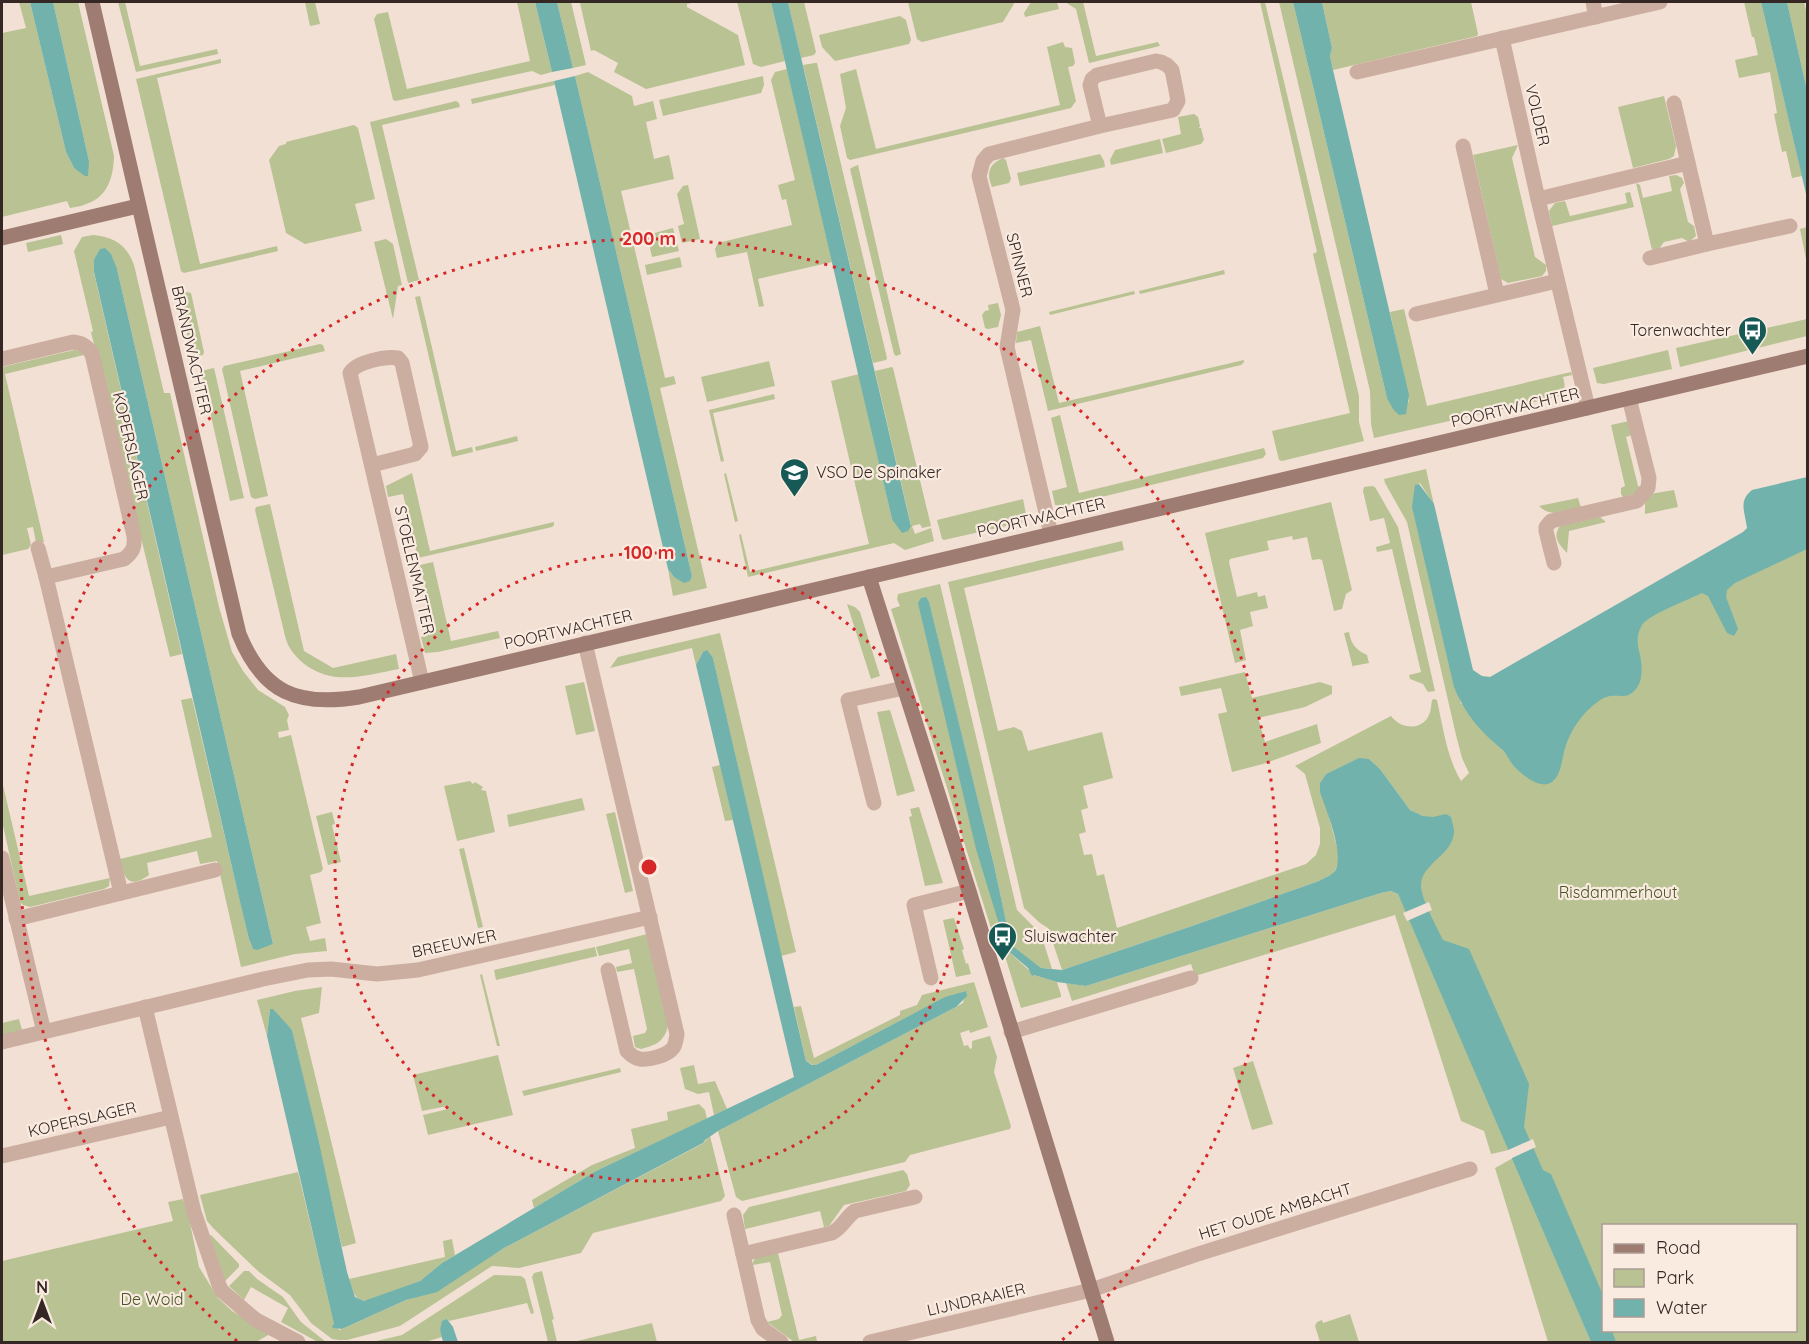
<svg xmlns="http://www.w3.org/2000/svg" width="1809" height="1344" viewBox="0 0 1809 1344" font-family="Quicksand,sans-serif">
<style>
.green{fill:#b8c293;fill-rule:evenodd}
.water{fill:#71b2ad}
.pier{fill:#f3e0d4}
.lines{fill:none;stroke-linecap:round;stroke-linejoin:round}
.street{stroke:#cbaea0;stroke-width:15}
.secondary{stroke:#9f7c71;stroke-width:15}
.ring{fill:none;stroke:#d62828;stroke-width:3;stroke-dasharray:3 6}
.labels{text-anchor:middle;stroke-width:4.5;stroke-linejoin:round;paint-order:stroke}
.street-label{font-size:16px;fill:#342724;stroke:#faebe0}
.poi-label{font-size:16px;fill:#342724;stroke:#faebe0;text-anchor:start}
.park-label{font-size:16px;fill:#495425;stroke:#faebe0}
.centre{fill:#d62828;stroke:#faebe0;stroke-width:3}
.ring-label{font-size:18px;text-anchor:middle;font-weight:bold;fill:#d62828;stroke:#faebe0;stroke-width:4.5;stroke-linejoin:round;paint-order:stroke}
</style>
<rect width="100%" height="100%" fill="#f3e0d4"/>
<g class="green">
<path d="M19 2H30L66 152 74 168 83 173 89 161 53 2H78L114 156C113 187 102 204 70 208L67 201 2 217V33L26 28Z"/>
<polygon points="118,2 125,2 140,66 217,49 218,54 136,72"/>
<polygon points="305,2 315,2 320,24 310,26"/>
<polygon points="517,2 535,2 552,72 541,75 532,71 396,101 393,100 374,19 377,14 388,12 407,89 530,61"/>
<polygon points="557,2 571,2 586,65 573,68"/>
<polygon points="585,2 696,2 687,4 687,7 738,35 745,65 646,89 614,72 618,63 594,50 591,51 580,3"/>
<polygon points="737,2 771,2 785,61 761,67 753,64"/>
<polygon points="788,2 804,2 816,52 814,55 801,58"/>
<polygon points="908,2 1015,2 1003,22 922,42 917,39"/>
<polygon points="1031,2 1057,2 1059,9 1025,17 1024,13"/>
<polygon points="1065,2 1083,2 1096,56 1158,42 1160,46 1089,63 1076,9"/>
<polygon points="1260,2 1265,2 1359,396 1359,422 1364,441 1282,461 1279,460 1272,431 1350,413 1313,254 1317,252"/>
<path d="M1279 2H1293L1387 398 1409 402 1390 312 1404 309 1427 406 1571 372 1572 375 1563 377C1565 385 1566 390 1560 396L1374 438 1371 424 1370 391Z"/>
<polygon points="1322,2 1471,2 1478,34 1477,36 1333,70 1330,56 1332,48"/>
<polygon points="1744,2 1761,2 1802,176 1792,178 1786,151 1782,152 1774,114 1777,113 1770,72 1739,78 1735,60 1758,55 1754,37 1752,37"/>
<polygon points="1787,2 1804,2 1808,18 1807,90"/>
<polygon points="900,16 906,20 911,40 909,44 835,61 822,47 819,35"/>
<polygon points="1063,42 1065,47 1072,48 1075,63 1073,66 1068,67 1076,101 1071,108 850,160 847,158 840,126 846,108 840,74 856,69 876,149 1060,105 1047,47"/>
<polygon points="221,59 221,63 157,78 200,264 277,246 278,251 184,273 181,271 136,79"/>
<polygon points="815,63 817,63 887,358 886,360 873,363 803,65"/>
<polygon points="787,69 832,262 758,279 764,306 759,307 747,252 717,258 715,249 718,243 792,225 786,199 782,200 778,185 795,180 771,80 775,72"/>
<polygon points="588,72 632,96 634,106 653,101 657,119 646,122 654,159 669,155 674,179 621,191 665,378 674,376 676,384 660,388 707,588 673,596 668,569 674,577 690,581 692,576 575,76"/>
<polygon points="763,76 764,85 761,93 663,116 659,100"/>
<polygon points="554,81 555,85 472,104 471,99"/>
<polygon points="1664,96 1676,146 1674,156 1669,159 1633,168 1618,107"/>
<polygon points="456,101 459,103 460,107 382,125 419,280 408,283 370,122"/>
<polygon points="1194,114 1198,117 1200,126 1199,128 1201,128 1204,140 1201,144 1166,153 1162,139 1181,134 1178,117"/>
<polygon points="354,125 358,128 375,199 355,204 362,231 305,244 286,233 269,160 279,146 286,144 286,142"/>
<polygon points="1160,139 1163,153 1111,165 1110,160 1115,150"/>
<polygon points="1518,145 1512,158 1535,257 1546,265 1546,271 1542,276 1508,283 1501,279 1473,155"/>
<polygon points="1100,154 1104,161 1105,167 1020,186 1017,173"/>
<path d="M1003 158 1006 160 1011 179 1009 183 992 187C986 173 989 164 1003 158Z"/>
<polygon points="858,165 901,354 896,356 894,354 850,169 853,167"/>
<polygon points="1676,175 1682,178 1684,183 1680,189 1688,222 1694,226 1696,236 1689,242 1682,238 1664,242 1659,249 1652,250 1636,183 1640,185 1643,198 1672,191 1669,176"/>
<polygon points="688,185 700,239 682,243 678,226 684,224 677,194 683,186"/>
<polygon points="1630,192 1634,207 1552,226 1549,211 1555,203 1565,201 1570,216 1627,203 1625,193"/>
<polygon points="1807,227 1807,264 1800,229"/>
<polygon points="673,228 679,251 652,257 647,235"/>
<polygon points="61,235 63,244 28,252 26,243"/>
<path d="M93 235C114 237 127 245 134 265L164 393H170L219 607 232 652 243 671 258 690 285 707 289 715 287 720 289 730 278 732 279 738 291 735 323 869 321 872 310 875 321 923 306 927 310 941 325 938 327 951 295 954 241 967 217 861 200 864 197 851 147 863 149 875C128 890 124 878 120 859L212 837 181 700 192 698 249 939 253 949 273 944 117 269 94 260V273L182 654 170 657 91 332 93 331 74 251 82 237Z"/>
<polygon points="386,239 393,244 402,285 398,286 393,319 374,242"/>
<polygon points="680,257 682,267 647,275 645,265"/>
<polygon points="1224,270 1225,274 1140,294 1139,291"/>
<polygon points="1134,291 1135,294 1050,315 1049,312"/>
<polygon points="187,292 191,293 204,352 203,355 194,357 192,355 178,297 180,293"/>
<polygon points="420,296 456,451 472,447 473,452 452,457 415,297"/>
<polygon points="998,303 1001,315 998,327 988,329 985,328 982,315 985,311 989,310 988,305"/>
<polygon points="1807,319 1807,336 1680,367 1676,348"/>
<polygon points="1040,326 1059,403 1244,360 1244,362 1241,365 1048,411 1031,340 1016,343 1017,332"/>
<polygon points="320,344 323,345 325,351 240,371 268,496 255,499 251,497 222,369 224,366"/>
<polygon points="74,350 80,351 84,355 5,374 44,542 36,543 33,527 27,528 31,545 28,549 2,555 2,367"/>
<polygon points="1668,350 1672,369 1604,384 1597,383 1593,368"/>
<polygon points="769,361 775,386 707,402 701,377"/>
<polygon points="892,367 893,368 931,526 922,528 920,524 912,526 915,534 931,528 934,541 905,550 894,543 748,577 739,535 741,534 750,572 869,544 831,381 859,374 892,519 911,525 875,371"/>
<polygon points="214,368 244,498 230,501 201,371"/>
<polygon points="774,394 775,399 713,413 724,461 721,462 709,410"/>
<polygon points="1060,415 1079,493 1264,448 1266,454 1263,458 1064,506 1055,505 1052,491 1067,487 1051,418"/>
<polygon points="1629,421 1632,435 1626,437 1638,486 1642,488 1638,493 1623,497 1621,494 1621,488 1625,486 1611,425"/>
<polygon points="517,436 518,441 476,451 475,447"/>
<path d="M1426 469 1434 505 1420 483 1415 486 1461 704 1629 613 1807 529V1342H1604L1393 849 1423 816 1410 810 1380 769 1369 759H1358L1326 774 1320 783 1338 851V863L1334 873 1319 881 1192 926 1062 970 1048 928 1040 923 1024 908 948 582 1122 541 1124 550 964 588 998 731 1014 727 1022 731 1028 751 1102 732 1113 778 1083 786 1088 808 1081 810 1086 832 1079 834 1084 855 1092 854 1097 876 1104 874 1117 928 1306 864 1316 855 1320 844V828L1305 774 1295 766 1391 716C1399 727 1416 731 1426 720 1431 714 1431 707 1432 700L1434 699 1437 700C1443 727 1447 758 1461 781L1469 773 1462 758 1456 735 1407 522 1385 483 1384 479ZM1604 1226H1796V1330H1604Z"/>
<polygon points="412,473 430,551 554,522 554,525 552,527 418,558 403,494 388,497 386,486"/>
<polygon points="726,473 738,521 735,522 724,474"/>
<polygon points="1372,486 1375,487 1398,527 1435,691 1428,692 1423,684 1410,679 1409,675 1421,672 1392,549 1377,552 1376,547 1390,543 1384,518 1370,521 1363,491 1364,487"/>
<polygon points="1674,490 1678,507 1645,514 1645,503 1650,494"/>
<path d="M1578 498 1581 508C1566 512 1551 518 1539 506Z"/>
<polygon points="1023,499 1026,514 1024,522 944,540 942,539 937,520"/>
<polygon points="1331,502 1352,590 1346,594 1342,609 1334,611 1322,560 1319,559 1312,560 1307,537 1293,540 1292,536 1267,541 1269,550 1230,559 1229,562 1237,597 1257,592 1258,597 1265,595 1268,608 1250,612 1253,626 1240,630 1246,660 1235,663 1205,533"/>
<path d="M270 504 304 651 333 668 396 654 399 669C366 675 333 687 303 663 294 655 288 648 285 636L255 510 256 507Z"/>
<path d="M1600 517 1606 522 1569 531 1567 553C1559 544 1552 537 1560 526Z"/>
<polygon points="433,562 451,641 498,631 500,638 438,652 425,653 421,637 436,632 420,565"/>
<polygon points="940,584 1017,910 1041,934 1052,969 1041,968 1011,946 994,865 928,599 1007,950 1034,975 1057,982 1061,995 1061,997 1021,1008 1005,956 1000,957 891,609 900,606 897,599 898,594"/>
<polygon points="847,604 855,607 860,612 880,676 871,679"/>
<path d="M1349 632C1351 644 1356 650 1367 655L1369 663 1353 666V668L1344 633Z"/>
<polygon points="720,633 796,952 781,956 713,658 703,652 696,665 692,648 610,668 618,657"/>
<polygon points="1245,672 1252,698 1320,682 1332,686 1332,694 1305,707 1258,718 1265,742 1317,724 1321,743 1263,764 1232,772 1218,714 1227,712 1221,688 1181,696 1179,687"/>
<polygon points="584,682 595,731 576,735 565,686"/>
<polygon points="890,710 915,791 897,796 877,712"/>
<polygon points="720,765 733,820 725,821 712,767"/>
<polygon points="2,781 29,896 110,878 109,886 104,889 30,907 23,905 20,902 2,821"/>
<polygon points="470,781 473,784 475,782 483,787 481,790 486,791 495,832 457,841 444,786"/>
<polygon points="582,798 585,810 509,827 507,815"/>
<polygon points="919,807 943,883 925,886 909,817 912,816 910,809"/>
<polygon points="332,812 335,824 332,825 341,862 328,865 316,816"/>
<polygon points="615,812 633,891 625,893 606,814"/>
<polygon points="464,848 483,927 478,928 459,849"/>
<polygon points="1391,891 1398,894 1406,911 1509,1150 1491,1154 1484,1131 1461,1121 1395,915 1195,976 1191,964 1072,1001 1066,983 1086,986 1381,893"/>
<polygon points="954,918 964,949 962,950 966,964 968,963 971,974 956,977 943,920"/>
<path d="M647 934 668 1026C664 1042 656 1045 641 1049L635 1047 633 1036 645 1033 647 1029 634 969 617 972 616 967 632 963 629 949 599 956 596 947Z"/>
<polygon points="595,947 597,956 496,980 494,970"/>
<polygon points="482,974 500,1046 497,1046 480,975"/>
<polygon points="974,982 988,1027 970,1033 969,1030 960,1033 964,1046 968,1045 970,1049 972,1048 972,1041 990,1036 997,1057 994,1072 1011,1126 1010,1129 910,1155 905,1162 742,1201 736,1197 718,1131 956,1007 963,1003 966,991 944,998 816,1065 813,1065 806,1061 794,1007 801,1006 814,1058 900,1015 900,1011 917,1005 922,995"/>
<polygon points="322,987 319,1013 301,1018 356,1243 342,1247 292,1030 270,1009 267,1036 257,1000 295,991"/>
<polygon points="19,1019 22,1030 2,1035 2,1023"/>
<polygon points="498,1055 513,1115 428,1135 423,1115 448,1109 448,1106 422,1111 413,1075"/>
<polygon points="1253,1061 1273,1124 1252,1130 1233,1068"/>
<polygon points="694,1065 698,1084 715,1081 727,1109 714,1115 709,1092 698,1094 685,1089 680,1068"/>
<polygon points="620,1068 621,1072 524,1096 522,1091"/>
<polygon points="699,1104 705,1110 707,1119 596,1171 534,1208 532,1200 592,1165 635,1148 631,1129 668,1120 667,1112"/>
<polygon points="710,1136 725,1196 721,1201 593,1233 581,1253 519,1268 492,1266 400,1326 347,1340 339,1340 332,1339 311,1323 290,1295 259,1272 214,1229 207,1221 200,1195 298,1172 335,1327 340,1330 406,1300 436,1291 504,1248 702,1144"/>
<polygon points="1513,1158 1591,1342 1548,1342 1495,1168"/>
<polygon points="903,1170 907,1174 910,1185 906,1191 844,1205 829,1226 824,1227 820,1211 745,1229 743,1215 749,1207"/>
<polygon points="183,1199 189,1218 199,1267 218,1298 232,1311 270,1334 256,1342 2,1342 2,1261 173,1221 168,1202"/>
<polygon points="211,1235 239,1264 239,1267 225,1281 209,1236"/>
<path d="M452 1239 455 1255 442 1263 420 1281 367 1301C354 1301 353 1290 349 1279L445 1257 443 1241Z"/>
<polygon points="778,1253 799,1340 816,1336 817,1342 794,1342 767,1322 779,1319 782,1315 770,1262 753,1265 753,1262 755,1258"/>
<polygon points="244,1271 249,1271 257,1279 283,1297 301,1322 326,1342 318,1342 281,1322 288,1308 251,1287 244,1300 229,1286"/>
<polygon points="542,1271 554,1319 552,1320 557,1342 548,1342 532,1277 534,1273"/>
<polygon points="494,1275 521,1276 525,1279 534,1313 531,1314 527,1303 449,1321 447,1319 440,1330 442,1337 425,1342 372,1342 402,1335"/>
<polygon points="1350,1314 1359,1342 1320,1342 1315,1326 1317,1322 1322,1320 1323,1323"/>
<polygon points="652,1323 657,1342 573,1342"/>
</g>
<g class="water">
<polygon points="30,2 53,2 89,161 88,176 85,176 74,168 66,152"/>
<polygon points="535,2 557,2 573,68 552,72"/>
<polygon points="771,2 788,2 911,526 908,531 902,533 892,519"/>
<polygon points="1293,2 1322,2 1332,48 1330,56 1333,70 1409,395 1406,414 1399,415 1393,409 1387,398"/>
<polygon points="1761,2 1787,2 1807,90 1807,198"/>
<polygon points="575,76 692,576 690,581 684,583 674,577 668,569 554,81"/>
<polygon points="105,248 111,254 117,269 273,944 257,950 253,949 249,939 241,906 94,272 94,260 100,249"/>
<path d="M1807 477V549L1735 583 1727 590 1726 597 1738 629 1734 636 1727 633 1708 596 1702 593C1690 599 1648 615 1642 625 1636 635 1637 644 1640 655 1642 665 1643 677 1638 686 1629 700 1622 695 1610 696 1602 697 1593 705 1587 711 1578 720 1570 733 1566 745 1562 756 1562 771 1555 779 1543 794 1521 774 1513 765 1509 760 1506 753 1503 750 1481 732 1466 716 1454 687L1412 507 1415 485 1419 484 1434 504 1473 670 1482 676 1490 677 1743 532 1747 528C1745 512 1738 501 1752 490Z"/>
<path d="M926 597 929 602 994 865 1011 945 1041 968 1062 970 1192 926 1319 881C1324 878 1332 875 1335 871 1345 854 1326 810 1320 792V783L1326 774 1359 758 1369 759 1380 769 1410 810 1423 816 1433 817 1446 814 1451 817C1452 821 1453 826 1454 830 1455 854 1423 862 1421 884 1420 897 1437 927 1443 940L1469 949 1529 1084 1524 1127 1543 1170 1551 1174 1603 1295 1604 1330 1612 1331 1616 1342H1591L1398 894 1391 891 1381 893 1086 986 1057 982 1034 975 1032 976 1028 968 1007 950 976 849 918 603 921 598Z"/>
<polygon points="707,650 713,658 806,1061 812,1065 816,1065 945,997 966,991 967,996 956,1007 718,1131 705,1140 703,1143 504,1248 437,1292 406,1300 342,1329 333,1328 332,1326 334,1324 267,1036 270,1009 273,1009 292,1030 318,1138 347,1272 355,1297 364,1301 420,1281 442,1263 596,1171 794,1077 696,665 703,652"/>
<polygon points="447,1319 453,1327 458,1342 443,1342 440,1330 442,1321"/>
</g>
<g class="pier">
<polygon points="1429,902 1432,910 1407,921 1403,913"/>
<polygon points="1533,1139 1536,1147 1510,1159 1506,1151"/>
</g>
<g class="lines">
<g class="street">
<polyline points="1593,2 1596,17"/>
<polyline points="1502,38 1538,199 1588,408"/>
<polyline points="1357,72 1660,2"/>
<polyline points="1674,103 1707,244 1790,226"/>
<polyline points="1463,146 1497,294"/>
<polyline points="1538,199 1688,163"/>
<polyline points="1650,258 1707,244"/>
<polyline points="1416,314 1557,281"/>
<path d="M2 359 73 342C82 343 87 346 92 354L134 536C135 547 133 552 124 559L46 577 121 893"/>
<path d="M372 465 415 454 421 447 402 363 398 358C386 356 356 362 350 373 375 476 399 579 422 682"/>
<polyline points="1051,534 1007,347 1013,310 979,176 983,161 989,154 1100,126 1173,110 1178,101 1175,85 1172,70 1167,65 1161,62 1156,61 1097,75 1092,79 1090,85 1100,126"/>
<polyline points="38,548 46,577"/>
<polyline points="1554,563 1546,531 1546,527 1551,521 1637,501 1648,488 1649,478 1629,398"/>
<path d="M585 643 677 1034C676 1039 676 1044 673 1048 667 1056 649 1060 640 1059 634 1058 631 1055 627 1051L608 970"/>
<polyline points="874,803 848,700 904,688"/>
<polyline points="2,858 44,1032"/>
<polyline points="16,919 215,870"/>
<polyline points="931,978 914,905 969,891"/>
<polyline points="145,1007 194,1212 219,1285 222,1291 256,1320 298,1342"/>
<polyline points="1011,1032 1191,978"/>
<polyline points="2,1042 263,979 308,970 331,969 377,974 418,970 650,917"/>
<polyline points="2,1156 171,1117"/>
<polyline points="734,1215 758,1320 763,1329 781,1342"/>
<path d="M743 1254 832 1233C843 1227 845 1218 855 1211L915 1197"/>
<polyline points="870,1342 1091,1290 1198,1254 1470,1169"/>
</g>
<g class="secondary">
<path d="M92 2C140 213 190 423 239 634 263 693 297 707 359 697L1808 356"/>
<polyline points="2,238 138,206"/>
<polyline points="869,577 969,891 1107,1342"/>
</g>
</g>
<g class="ring">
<circle cx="649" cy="867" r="314"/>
<path d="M237 1341A628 628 0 1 1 1061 1341"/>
</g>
<defs>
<symbol id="bus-pin" viewBox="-11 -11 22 30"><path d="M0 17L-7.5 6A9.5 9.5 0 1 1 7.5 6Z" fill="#165955" stroke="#faebe0"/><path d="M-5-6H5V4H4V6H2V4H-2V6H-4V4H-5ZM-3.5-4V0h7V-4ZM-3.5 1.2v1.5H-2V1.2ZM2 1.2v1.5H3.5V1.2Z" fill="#fff"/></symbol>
<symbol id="school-pin" viewBox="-11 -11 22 30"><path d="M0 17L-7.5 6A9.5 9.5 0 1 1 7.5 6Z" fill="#165955" stroke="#faebe0"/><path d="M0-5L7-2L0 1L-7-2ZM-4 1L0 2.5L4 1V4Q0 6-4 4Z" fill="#fff"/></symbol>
</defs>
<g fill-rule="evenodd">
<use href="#bus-pin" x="1736" y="314" width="33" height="45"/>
<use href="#school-pin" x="778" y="456" width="33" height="45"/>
<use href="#bus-pin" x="986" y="920" width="33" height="45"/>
</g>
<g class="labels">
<g class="street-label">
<text transform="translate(1538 115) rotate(77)" y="6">VOLDER</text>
<text transform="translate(1020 265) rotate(76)" y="6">SPINNER</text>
<text transform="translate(192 350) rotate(77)" y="6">BRANDWACHTER</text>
<text transform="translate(1515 407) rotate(-13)" y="6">POORTWACHTER</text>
<text transform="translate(131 446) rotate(77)" y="6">KOPERSLAGER</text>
<text transform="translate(1041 517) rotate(-13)" y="6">POORTWACHTER</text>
<text transform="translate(415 570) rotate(77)" y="6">STOELENMATTER</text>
<text transform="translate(568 629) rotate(-13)" y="6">POORTWACHTER</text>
<text transform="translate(454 943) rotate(-12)" y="6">BREEUWER</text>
<text transform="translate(82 1119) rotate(-13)" y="6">KOPERSLAGER</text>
<text transform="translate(1275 1211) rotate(-17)" y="6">HET OUDE AMBACHT</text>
<text transform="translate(976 1299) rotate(-13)" y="6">LIJNDRAAIER</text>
</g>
<g class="poi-label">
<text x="1731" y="336" text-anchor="end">Torenwachter</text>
<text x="816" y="478">VSO De Spinaker</text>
<text x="1024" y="942">Sluiswachter</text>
</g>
<g class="park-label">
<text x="1618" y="898">Risdammerhout</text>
<text x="152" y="1305">De Woid</text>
</g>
</g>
<circle cx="649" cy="867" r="9" class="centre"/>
<g class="ring-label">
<text x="649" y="245">200 m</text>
<text x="649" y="559">100 m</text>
</g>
<rect width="1809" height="1344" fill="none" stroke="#342724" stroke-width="6"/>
<rect x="1602" y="1224" width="195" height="108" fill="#faebe0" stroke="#ab9d95" stroke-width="1.5"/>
<rect x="1614" y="1244" width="30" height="9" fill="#9f7c71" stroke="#ab9d95" stroke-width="1.5"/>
<text x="1656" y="1254" font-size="18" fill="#342724">Road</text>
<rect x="1614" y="1269" width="30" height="18" fill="#b8c293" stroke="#ab9d95" stroke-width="1.5"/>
<text x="1656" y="1284" font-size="18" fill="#342724">Park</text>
<rect x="1614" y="1299" width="30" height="18" fill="#71b2ad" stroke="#ab9d95" stroke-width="1.5"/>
<text x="1656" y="1314" font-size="18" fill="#342724">Water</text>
<g transform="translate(42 1302)" stroke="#faebe0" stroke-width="4.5" paint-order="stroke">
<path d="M0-4.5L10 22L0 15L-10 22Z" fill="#342724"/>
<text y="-9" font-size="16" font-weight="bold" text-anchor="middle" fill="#342724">N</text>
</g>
</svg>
